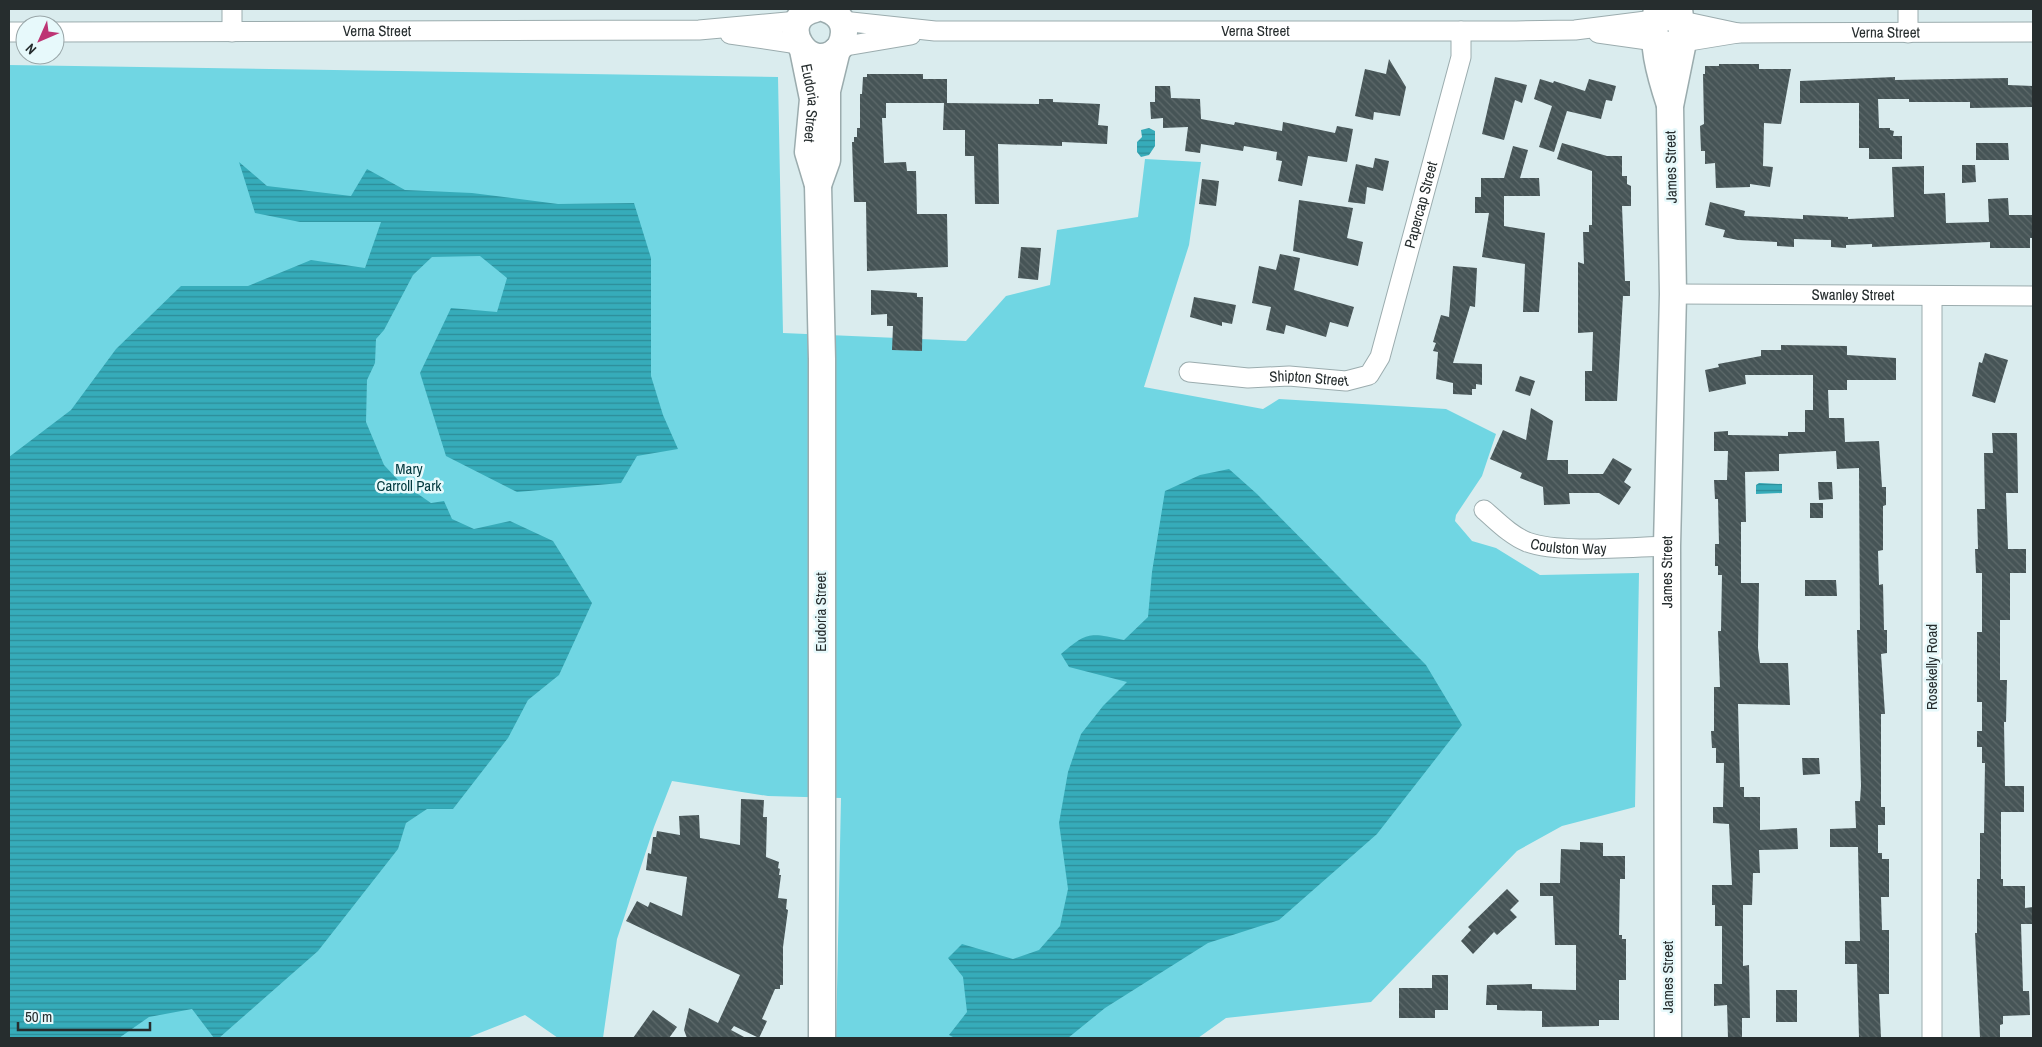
<svg xmlns="http://www.w3.org/2000/svg" width="2042" height="1047" viewBox="0 0 2042 1047" font-family="'Archivo Narrow',sans-serif">
<style>
.green{fill:#70d6e3}
.water{fill:url(#water-rules)}
.building{fill:url(#building-back-hatch)}
.lines{fill:none;stroke-linecap:round;stroke-linejoin:round}
.street-casing{stroke:#9bacae;stroke-width:21}
.secondary-casing{stroke:#9bacae;stroke-width:29}
.street{stroke:#fff;stroke-width:19}
.secondary{stroke:#fff;stroke-width:26}
.labels{text-anchor:middle;stroke-width:5;stroke-linejoin:round;paint-order:stroke}
.street-label{font-size:15px;fill:#262d2e;stroke:#e7f9fb}
.park-label{font-size:15px;fill:#00373d;stroke:#e7f9fb}
</style>
<defs>
<pattern id="water-rules" width="6" height="5" patternUnits="userSpaceOnUse" patternTransform="scale(1.25)"><rect width="6" height="5" fill="#36acba"/><path d="M0 2.5h6" fill="none" stroke="#2d8c98"/></pattern>
<pattern id="building-back-hatch" width="6" height="6" patternUnits="userSpaceOnUse" patternTransform="scale(1.25)"><rect width="6" height="6" fill="#465456"/><path d="M-1 5l2 2M0 0l6 6M5-1l2 2" fill="none" stroke="#5e6a6b"/></pattern>
</defs>
<rect width="100%" height="100%" fill="#daecee"/>
<polygon class="green" points="9,65 778,77 783,333 966,341 1006,296 1050,285 1057,230 1138,217 1145,159 1201,162 1189,245 1144,387 1263,409 1279,399 1446,409 1496,434 1482,476 1456,515 1455,521 1472,541 1496,548 1540,575 1639,573 1635,807 1562,826 1517,851 1371,1002 1226,1018 1198,1038 836,1038 841,798 768,796 672,781 654,827 617,939 603,1038 558,1038 525,1015 467,1038 9,1038"/>
<g class="water">
<polygon points="1149,128 1155,131 1155,146 1149,155 1141,157 1137,152 1137,142 1142,137 1141,130"/>
<polygon points="239,162 267,186 351,196 367,169 405,190 472,193 558,204 634,203 651,258 651,376 663,415 678,449 637,456 621,483 517,492 446,456 420,373 451,308 497,312 507,278 480,256 432,257 413,275 384,330 376,339 375,363 367,380 366,422 384,465 399,481 431,503 444,501 452,519 474,529 510,521 553,541 592,603 559,675 528,700 508,738 453,809 427,809 406,823 398,849 318,951 219,1038 214,1038 192,1009 149,1017 119,1038 9,1038 9,457 71,410 116,349 181,286 248,286 311,260 365,268 381,222 300,222 255,213"/>
<path d="M1229 469 1257 494 1426 665 1462 725 1377 834 1279 920 1208 943 1105 1008 1068 1038H955L949 1035 967 1012 963 977 948 958 962 944 1013 959 1039 950 1060 926 1068 889 1059 823 1068 772 1081 734 1103 706 1127 682 1069 667 1061 654C1088 631 1090 633 1124 640L1148 617 1152 572 1165 491 1200 475Z"/>
<polygon points="1759,483 1782,484 1782,493 1756,494 1756,485"/>
</g>
<g class="building">
<polygon points="1389,59 1406,87 1400,116 1374,112 1373,120 1355,116 1365,69 1386,74"/>
<polygon points="1719,64 1759,64 1759,69 1791,69 1781,124 1764,123 1763,166 1773,167 1770,187 1750,184 1750,187 1716,188 1715,163 1705,164 1705,151 1701,151 1700,126 1704,124 1703,74 1705,74 1705,66 1719,66"/>
<polygon points="867,74 923,74 923,79 947,79 947,103 886,103 886,118 882,118 884,163 906,162 907,171 916,171 917,214 947,214 948,267 867,271 866,202 854,202 852,142 854,142 854,137 857,137 857,128 860,128 860,94 862,94 863,77 867,77"/>
<polygon points="1495,77 1527,85 1522,103 1515,100 1504,140 1482,134"/>
<polygon points="1895,77 1895,80 2008,78 2008,85 2033,86 2033,107 1970,108 1970,102 1909,102 1909,99 1878,99 1879,128 1890,128 1890,130 1894,131 1893,136 1902,136 1902,159 1869,159 1869,148 1859,148 1859,103 1800,103 1800,81"/>
<polygon points="1540,79 1553,83 1554,81 1585,91 1589,79 1616,86 1612,101 1606,100 1601,119 1567,111 1554,152 1539,147 1552,106 1534,99"/>
<polygon points="1155,86 1170,86 1171,98 1200,99 1201,119 1234,125 1235,122 1282,131 1283,122 1335,133 1337,126 1353,129 1347,162 1308,156 1302,186 1278,181 1282,161 1276,160 1277,152 1244,146 1243,151 1201,144 1200,153 1185,151 1188,127 1163,128 1163,118 1151,119 1150,102 1155,102"/>
<polygon points="1039,99 1053,99 1053,102 1100,104 1098,125 1108,126 1107,144 1062,142 1062,146 998,144 999,204 975,204 974,156 965,156 965,130 943,130 944,103 1039,104"/>
<polygon points="1562,143 1607,156 1622,156 1622,176 1627,176 1627,184 1631,186 1631,206 1622,206 1625,281 1630,281 1630,296 1623,296 1617,401 1585,401 1585,371 1592,371 1593,332 1578,333 1578,262 1584,264 1583,232 1589,232 1589,225 1592,225 1592,171 1557,159"/>
<polygon points="1976,143 2008,143 2009,160 1976,160"/>
<polygon points="1513,146 1528,150 1520,178 1539,178 1540,196 1504,196 1504,226 1545,233 1539,312 1523,312 1525,264 1482,257 1489,213 1475,213 1475,197 1481,197 1481,178 1504,178"/>
<polygon points="1375,158 1389,161 1383,191 1367,187 1365,204 1348,202 1356,164 1373,168"/>
<polygon points="1962,165 1975,165 1976,182 1962,183"/>
<polygon points="1924,166 1924,194 1945,193 1946,223 1989,222 1988,199 2008,198 2009,215 2033,215 2033,238 2030,238 2030,248 1990,248 1990,242 1872,247 1872,244 1846,245 1846,248 1831,247 1831,240 1794,239 1794,247 1777,246 1777,242 1738,240 1723,237 1725,230 1705,225 1710,202 1745,211 1744,216 1803,219 1803,215 1848,217 1848,219 1894,217 1892,167"/>
<polygon points="1202,179 1219,181 1216,206 1199,204"/>
<polygon points="1299,200 1353,208 1347,238 1363,242 1358,266 1293,251"/>
<polygon points="1021,247 1041,248 1038,280 1018,278"/>
<polygon points="1280,254 1300,258 1294,290 1354,307 1348,327 1330,322 1326,337 1286,325 1284,334 1266,330 1271,307 1252,303 1259,266 1276,270"/>
<polygon points="1453,266 1477,268 1475,307 1470,306 1453,363 1482,364 1482,385 1476,384 1476,389 1472,389 1472,395 1453,394 1453,383 1436,379 1438,352 1433,351 1436,343 1433,342 1441,315 1449,317"/>
<polygon points="871,290 917,293 917,297 923,297 922,351 892,350 893,326 887,326 887,314 871,315"/>
<polygon points="1194,297 1236,305 1232,324 1222,322 1222,326 1190,317"/>
<polygon points="1781,345 1847,346 1847,355 1896,358 1896,380 1847,380 1847,390 1828,390 1829,418 1844,418 1845,442 1879,441 1882,487 1886,487 1886,505 1883,506 1883,550 1878,551 1879,585 1883,584 1884,630 1887,630 1887,653 1881,654 1885,714 1881,714 1881,807 1885,807 1885,825 1878,825 1878,853 1882,853 1882,859 1889,859 1889,897 1881,897 1882,930 1889,930 1889,994 1879,994 1881,1038 1859,1038 1857,964 1845,964 1845,941 1860,941 1858,847 1830,847 1830,829 1856,828 1855,801 1860,801 1861,786 1857,630 1860,630 1859,468 1837,469 1836,451 1779,454 1779,471 1745,472 1746,522 1741,522 1741,583 1759,583 1758,648 1760,663 1788,663 1790,705 1738,704 1740,787 1744,787 1744,797 1760,797 1760,830 1797,828 1798,849 1759,850 1760,873 1753,873 1752,905 1743,905 1743,966 1749,965 1750,1018 1742,1018 1742,1038 1728,1038 1727,1005 1714,1006 1714,984 1722,984 1722,926 1715,926 1715,905 1712,905 1712,885 1732,885 1729,824 1713,823 1713,807 1723,807 1724,763 1716,763 1716,748 1712,748 1711,731 1714,731 1714,687 1720,687 1718,631 1721,631 1722,575 1718,575 1718,566 1715,566 1715,544 1719,544 1718,499 1715,499 1714,480 1727,480 1728,451 1714,451 1714,432 1728,431 1728,435 1788,436 1788,432 1805,432 1805,410 1813,410 1813,375 1745,375 1746,384 1709,392 1705,370 1719,367 1718,364 1761,356 1761,350 1781,350"/>
<polygon points="1985,353 2008,360 1995,403 1972,396 1979,362 1982,363"/>
<polygon points="1520,376 1535,381 1530,396 1515,391"/>
<polygon points="1531,408 1553,421 1547,460 1568,460 1568,474 1603,474 1613,458 1632,469 1624,482 1631,487 1619,505 1599,493 1569,493 1570,504 1544,505 1543,487 1520,478 1522,473 1490,459 1503,430 1526,440"/>
<polygon points="1992,433 2017,433 2018,493 2006,493 2008,549 2026,549 2026,573 2010,573 2010,620 2000,620 2000,680 2007,680 2006,722 2004,722 2005,786 2024,786 2024,812 2001,812 2001,879 2003,879 2003,886 2025,886 2025,908 2033,907 2033,924 2021,924 2023,991 2029,991 2030,1015 2003,1016 2003,1024 2000,1025 2000,1038 1980,1038 1975,933 1977,933 1977,879 1980,879 1980,833 1984,833 1985,763 1982,763 1982,747 1977,747 1977,731 1982,731 1982,702 1977,702 1977,632 1982,632 1982,573 1976,573 1975,549 1978,549 1977,509 1985,509 1984,453 1993,453"/>
<polygon points="1818,482 1832,482 1833,499 1819,500"/>
<rect x="1810" y="503" width="13" height="15"/>
<polygon points="1805,580 1836,580 1837,596 1805,596"/>
<polygon points="1802,758 1819,758 1820,774 1803,775"/>
<polygon points="741,799 764,800 763,817 767,817 766,857 779,862 778,868 780,869 779,875 781,875 778,898 787,899 786,909 788,910 783,947 783,985 780,985 780,989 775,989 762,1019 767,1021 759,1038 734,1026 731,1030 746,1038 687,1038 684,1030 689,1008 718,1023 740,975 626,921 637,901 648,907 650,902 682,916 687,877 646,870 648,853 651,854 653,837 656,837 657,831 680,835 679,816 699,815 700,838 740,845"/>
<polygon points="1580,842 1603,843 1603,856 1625,856 1625,879 1620,879 1619,935 1622,935 1622,939 1626,939 1626,980 1619,980 1619,1020 1599,1020 1599,1026 1542,1027 1542,1011 1497,1010 1497,1005 1486,1005 1487,985 1532,984 1532,989 1576,990 1576,945 1555,945 1553,896 1540,896 1540,883 1560,883 1561,849 1580,850"/>
<polygon points="1507,889 1519,901 1510,910 1517,917 1497,935 1494,932 1473,954 1461,941 1471,930 1468,927"/>
<polygon points="1432,975 1448,975 1448,1010 1435,1010 1435,1018 1399,1018 1399,988 1432,988"/>
<rect x="1776" y="990" width="21" height="32"/>
<polygon points="653,1010 677,1027 669,1038 633,1038"/>
</g>
<g class="lines">
<defs>
<g id="street">
<path id="s1" d="M842 21 935 31H1516L1575 30 1654 20 1682 21 1738 33"/>
<polyline points="9,32 25,32"/>
<path id="s2" d="M55 32 699 30 798 21"/>
<polyline points="232,32 232,9"/>
<path id="s3" d="M1598 33 1655 41 1683 42 1738 33 2033 32"/>
<polyline points="1908,33 1908,9"/>
<polyline points="730,34 798,44"/>
<polyline points="840,47 911,35"/>
<path id="s4" d="M1673 294 2033 296"/>
<polyline points="1932,296 1932,1038"/>
<path id="s5" d="M1189 372 1248 378 1289 376 1346 381 1369 375 1380 357 1461 57V31"/>
<path id="s6" d="M1484 510C1497 521 1510 535 1527 542 1559 554 1630 547 1667 546"/>
</g>
<g id="secondary">
<path d="M815 9C772 19 810 81 840 47 848 31 844 15 826 9"/>
<path d="M1657 9C1650 40 1660 75 1670 105"/>
<path id="s7" d="M803 50 813 99 808 152 818 185 822 359V1038"/>
<polyline points="818,185 827,160 827,91 837,50"/>
<path id="s8" d="M1668 1038 1667 546 1673 294 1670 106 1683 42 1679 9"/>
</g>
</defs>
<use href="#street" class="street-casing"/>
<use href="#secondary" class="secondary-casing"/>
<use href="#street" class="street"/>
<use href="#secondary" class="secondary"/>
</g>
<g class="labels">
<g class="street-label">
<text dy="5" stroke="none"><textPath href="#s1" startOffset="414">Verna Street</textPath></text>
<text dy="5" stroke="none"><textPath href="#s2" startOffset="322">Verna Street</textPath></text>
<text dy="5" stroke="none"><textPath href="#s3" startOffset="289">Verna Street</textPath></text>
<text dy="5" stroke="none"><textPath href="#s7" startOffset="54">Eudoria Street</textPath></text>
<text transform="translate(1671 167) rotate(-91)" y="5">James Street</text>
<text dy="5" stroke="none"><textPath href="#s5" startOffset="360">Papercap Street</textPath></text>
<text dy="5" stroke="none"><textPath href="#s4" startOffset="180">Swanley Street</textPath></text>
<text dy="5" stroke="none"><textPath href="#s5" startOffset="120">Shipton Street</textPath></text>
<text dy="5" stroke="none"><textPath href="#s6" startOffset="96">Coulston Way</textPath></text>
<text dy="5" stroke="none"><textPath href="#s8" startOffset="466">James Street</textPath></text>
<text transform="translate(821 612) rotate(-90)" y="5">Eudoria Street</text>
<text transform="translate(1932 667) rotate(-90)" y="5">Rosekelly Road</text>
<text transform="translate(1668 977) rotate(-90)" y="5">James Street</text>
</g>
<g class="park-label">
<text x="409" y="474">Mary<tspan x="409" dy="17">Carroll Park</tspan></text>
</g>
</g>
<rect width="2042" height="1047" fill="none" stroke="#262d2e" stroke-width="20"/>
<g transform="translate(40 40) rotate(225)"><circle r="24" fill="#e7f9fb" stroke="#9aa7a9"/>
<path d="M0-4L9 19L0 12L-9 19Z" fill="#bd3574"/>
<text y="-8" font-size="14" font-weight="bold" text-anchor="middle" fill="#262d2e">N</text>
</g>
<path d="M18 1022v8h132v-8" fill="none" stroke="#262d2e" stroke-width="2.5"/>
<text x="25" y="1022" font-size="15" fill="#262d2e" stroke="#e7f9fb" stroke-width="4" paint-order="stroke">50 m</text>
</svg>
